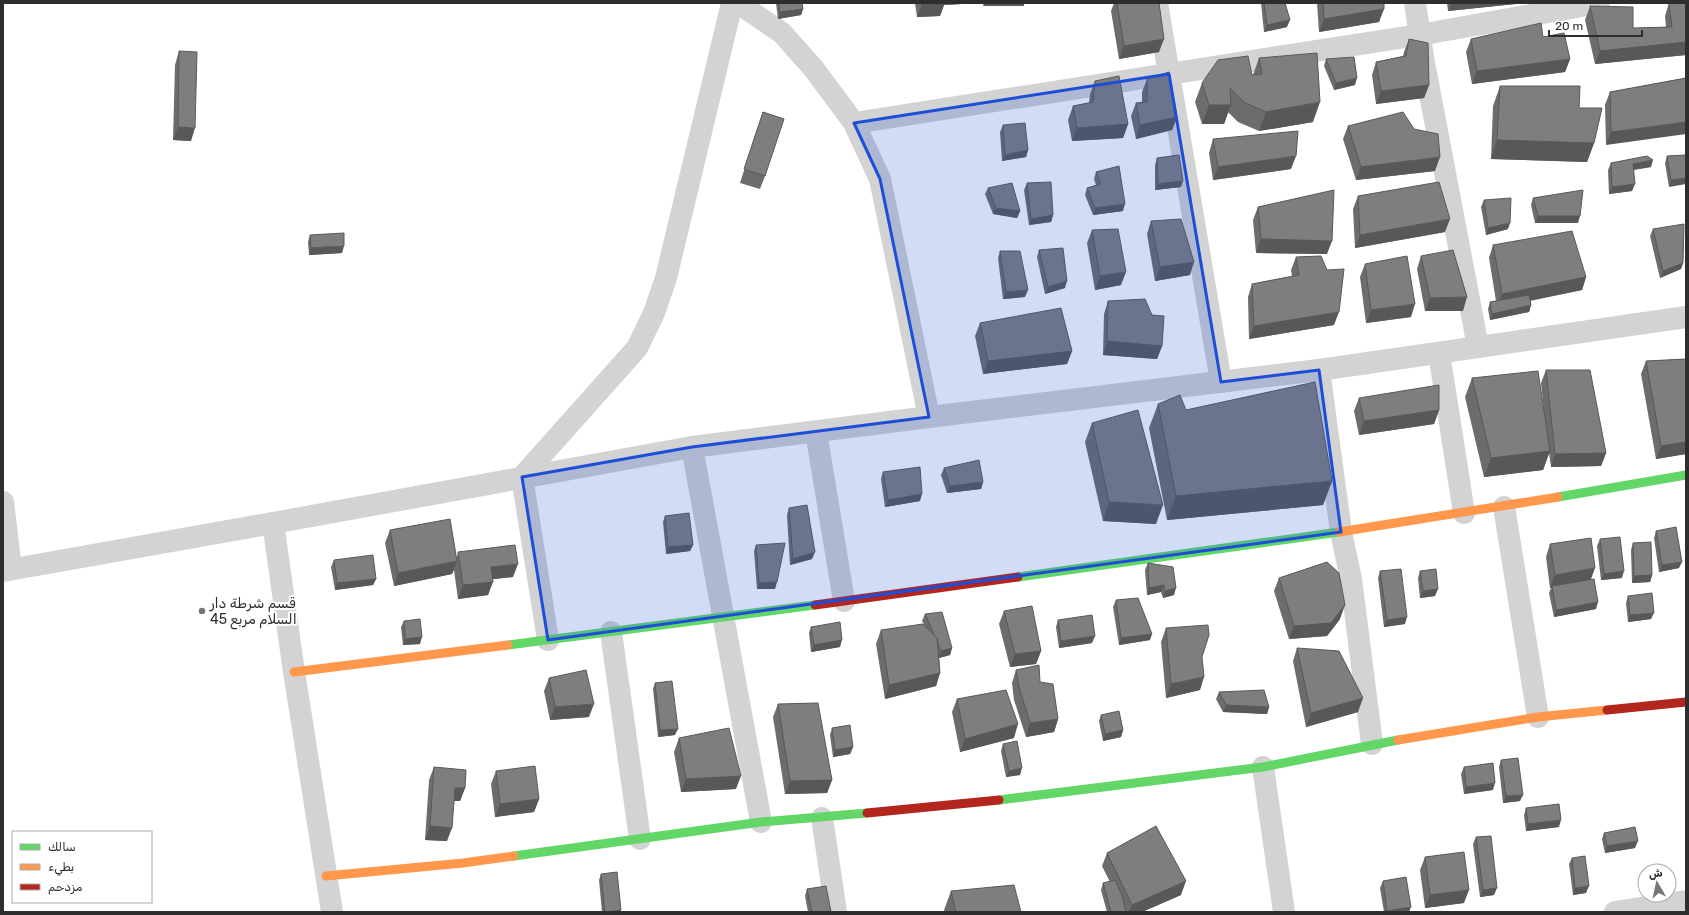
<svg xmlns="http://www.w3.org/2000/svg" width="1689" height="915" viewBox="0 0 1689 915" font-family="Rubik,Vazirmatn,sans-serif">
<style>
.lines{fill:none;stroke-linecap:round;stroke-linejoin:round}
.street{stroke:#d3d3d3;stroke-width:22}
.fast{stroke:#63d668;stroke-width:9}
.slow{stroke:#ff974d;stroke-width:9}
.jam{stroke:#b3261e;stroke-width:9}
.wall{fill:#6c6c6c}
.shaded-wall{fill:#585858}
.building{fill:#7e7e7e;stroke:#585858}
.marked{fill:#1d4ed8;fill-opacity:0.2;stroke:#1d4ed8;stroke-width:3;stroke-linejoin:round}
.poi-dot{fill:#777;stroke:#fff;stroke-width:1.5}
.labels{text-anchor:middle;stroke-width:4;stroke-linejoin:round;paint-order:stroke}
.poi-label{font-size:14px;fill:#2e2e2e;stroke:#fff;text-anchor:start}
</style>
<rect width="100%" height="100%" fill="#fff"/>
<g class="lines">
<g class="street">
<polyline points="738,3 782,33 814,69 854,123 880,179 929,417 1319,370 1686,317"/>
<polyline points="1157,3 1221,382"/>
<polyline points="1415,3 1423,57 1478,347"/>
<polyline points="854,123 1419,35 1599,3"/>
<polyline points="1439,353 1464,513"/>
<polyline points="1319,370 1341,532 1351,579 1372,744"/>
<polyline points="816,432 844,601"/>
<polyline points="692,447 761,822"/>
<polyline points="3,502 11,569"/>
<polyline points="1504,507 1538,717"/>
<polyline points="273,523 692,447 929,417"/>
<polyline points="3,571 273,523 294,672 332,912"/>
<polyline points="611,632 640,839"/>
<polyline points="548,640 522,477 637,348 654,313 666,278 732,3"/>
<polyline points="1263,767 1284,912"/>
<polyline points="822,818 836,912"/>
<polyline points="1615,912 1686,901"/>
</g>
<g class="fast">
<polyline points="1558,497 1686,475"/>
<polyline points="1018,577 1339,532"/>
<polyline points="508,645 815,605"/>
<polyline points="999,800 1263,767 1398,740"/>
<polyline points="514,856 761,822 867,813"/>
</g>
<g class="slow">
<polyline points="1339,532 1558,497"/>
<polyline points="294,672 508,645"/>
<polyline points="1398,740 1538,717 1607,710"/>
<polyline points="326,876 463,863 514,856"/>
</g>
<g class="jam">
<polyline points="815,605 1018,577"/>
<polyline points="1607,710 1686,702"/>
<polyline points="867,813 999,800"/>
</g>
</g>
<g class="wall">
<polygon points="776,3 802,3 803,9 801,15 778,19"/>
<polygon points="915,3 979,3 944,5 940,16 917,17"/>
<polygon points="1114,3 1159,3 1159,52 1119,59 1111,11"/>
<polygon points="1261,3 1285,3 1287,27 1264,32"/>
<polygon points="1317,3 1384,3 1379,22 1319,32"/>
<polygon points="1447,3 1525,3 1448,11"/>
<polygon points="1669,3 1686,55 1595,64 1585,20 1590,6 1633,28 1666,27 1665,16"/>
<polygon points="1543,37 1570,59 1565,72 1472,84 1466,52 1471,39"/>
<polygon points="1409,39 1429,85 1424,98 1376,104 1372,75 1376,62 1403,56 1404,52"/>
<polygon points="179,51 191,141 173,140 175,65"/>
<polygon points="1259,58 1313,122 1259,131 1238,122 1228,112 1224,124 1202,124 1195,102 1202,83 1253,75"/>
<polygon points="1326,59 1355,85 1334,90 1324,66"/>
<polygon points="1686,78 1606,145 1605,105 1610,92"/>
<polygon points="1147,79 1177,117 1172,130 1136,139 1131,116 1136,103 1142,102 1142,92"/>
<polygon points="1095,81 1128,124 1123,138 1072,141 1068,120 1073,106 1089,103 1090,94"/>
<polygon points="1500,86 1579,108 1594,143 1587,162 1491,159 1493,106"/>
<polygon points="763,112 765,176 760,189 740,183"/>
<polygon points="1003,125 1028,150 1026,157 1002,161 1000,132"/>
<polygon points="1348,126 1435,171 1356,180 1343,139"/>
<polygon points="1213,139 1291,169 1213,180 1209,153"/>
<polygon points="1686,155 1669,187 1665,163 1667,156"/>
<polygon points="1157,158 1181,187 1155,190 1155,165"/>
<polygon points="1611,163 1651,167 1634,170 1632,191 1609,194 1608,170"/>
<polygon points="1096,172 1123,211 1093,215 1085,195 1087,188 1096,185 1094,179"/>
<polygon points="1027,183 1053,215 1051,222 1029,225 1024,190"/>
<polygon points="988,188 1020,211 1017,218 993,214 985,194"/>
<polygon points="1358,196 1445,232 1355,248 1353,209"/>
<polygon points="1533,198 1578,223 1535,223 1531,205"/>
<polygon points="1484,200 1508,229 1486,235 1481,207"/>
<polygon points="1258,207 1327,254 1256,253 1253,220"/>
<polygon points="1151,221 1190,275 1155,281 1147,234"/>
<polygon points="1653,229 1683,263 1681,269 1660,278 1650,236"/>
<polygon points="1092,230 1121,285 1095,290 1087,243"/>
<polygon points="310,235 342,253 309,255 308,242"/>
<polygon points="1493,245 1586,277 1582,290 1530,301 1531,305 1529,312 1490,320 1488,309 1490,302 1496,301 1489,258"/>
<polygon points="1039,250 1065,288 1045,294 1037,257"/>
<polygon points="1000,251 1025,297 1003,299 998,258"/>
<polygon points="1421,256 1463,311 1425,311 1417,269"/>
<polygon points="1296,257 1334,325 1249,339 1248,297 1252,284 1292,276 1291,270"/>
<polygon points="1365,264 1411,317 1366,323 1360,277"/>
<polygon points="1108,301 1162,346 1157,359 1103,355 1104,314"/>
<polygon points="980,323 1072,351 1067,364 983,374 975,336"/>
<polygon points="1686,359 1686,454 1656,459 1641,374 1646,361"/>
<polygon points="1546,370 1606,453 1601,466 1551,467 1549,453 1543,470 1484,477 1465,397 1472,378 1544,411 1541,383"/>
<polygon points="1359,398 1439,410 1434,424 1359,435 1354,411"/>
<polygon points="1158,404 1186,410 1332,481 1323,505 1167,520 1149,428"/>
<polygon points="1092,423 1156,524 1103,521 1085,442"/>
<polygon points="944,468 983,482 981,489 947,493 941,475"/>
<polygon points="883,472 920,501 885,507 881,479"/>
<polygon points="789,508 812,559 790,565 787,515"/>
<polygon points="665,516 693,545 690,551 666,554 663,522"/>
<polygon points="390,530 457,557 458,552 513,577 493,579 488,595 458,599 454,570 452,574 394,586 385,543"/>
<polygon points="1656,531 1679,568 1659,572 1654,538"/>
<polygon points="1600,539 1622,578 1601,580 1597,546"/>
<polygon points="1633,543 1652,575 1650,582 1632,583 1631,550"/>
<polygon points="1550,544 1591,579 1596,609 1554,617 1549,593 1551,588 1550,588 1546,557"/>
<polygon points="756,545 775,589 757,589 754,551"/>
<polygon points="334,560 376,579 373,585 335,590 331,567"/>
<polygon points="1148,563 1174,595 1163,598 1161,592 1147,595 1145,570"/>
<polygon points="1380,571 1405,624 1384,627 1378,578"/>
<polygon points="1420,571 1435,596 1420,598 1418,578"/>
<polygon points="1279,578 1340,619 1327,636 1289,639 1274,591"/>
<polygon points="1628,596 1651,619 1628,622 1626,603"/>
<polygon points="1116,600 1150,640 1119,645 1113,607"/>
<polygon points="1004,611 1041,651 1036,664 1010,667 999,624"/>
<polygon points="925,614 952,648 950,655 939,658 940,673 936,686 885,699 876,644 881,630 925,626 922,621"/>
<polygon points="1058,620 1092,643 1059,648 1056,627"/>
<polygon points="404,621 420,644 403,645 401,627"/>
<polygon points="811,627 840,647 811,652 809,633"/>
<polygon points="1166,628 1202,657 1200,690 1166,698 1161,642"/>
<polygon points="1297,648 1358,712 1306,727 1293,661"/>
<polygon points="1016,670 1040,682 1058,719 1054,732 1026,737 1014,700 1012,683"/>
<polygon points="549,678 589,717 550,720 544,691"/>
<polygon points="655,683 675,735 658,737 653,689"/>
<polygon points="1219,692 1269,707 1267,714 1223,712 1216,699"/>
<polygon points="957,699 1014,738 960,752 952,712"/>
<polygon points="778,704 832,780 827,793 785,794 773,717"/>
<polygon points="1101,715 1123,730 1121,737 1103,741 1099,721"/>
<polygon points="832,728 853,747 850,754 833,757 830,735"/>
<polygon points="679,738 736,789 681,792 674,752"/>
<polygon points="1003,744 1020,775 1006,777 1001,751"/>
<polygon points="1501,760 1520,801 1503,803 1499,767"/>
<polygon points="434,767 465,788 460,801 454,801 447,841 425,840 429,780"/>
<polygon points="1464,767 1493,790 1464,794 1461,774"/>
<polygon points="496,771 539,799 534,812 495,817 491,784"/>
<polygon points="1526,808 1559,827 1526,831 1524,815"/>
<polygon points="1604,833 1635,848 1605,853 1602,839"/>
<polygon points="1476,837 1494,895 1480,897 1473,844"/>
<polygon points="1107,853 1181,895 1142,912 1107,912 1101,890 1103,883 1110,882 1102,866"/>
<polygon points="1425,857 1464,903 1425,908 1420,870"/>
<polygon points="1572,858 1586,893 1573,895 1569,864"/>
<polygon points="601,874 621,910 620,912 602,912 599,880"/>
<polygon points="1383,881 1409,912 1384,912 1380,888"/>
<polygon points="807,889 831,912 808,912 805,896"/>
<polygon points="951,891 1021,912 945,912 944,910"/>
</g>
<g class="shaded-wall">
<polygon points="939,3 979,3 944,5 940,16 917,17 922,4"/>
<polygon points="984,3 1024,3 1024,6 983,6"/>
<polygon points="1451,3 1525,3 1448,11"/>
<polygon points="803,9 801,15 778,19 780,12"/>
<polygon points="1384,9 1379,22 1319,32 1324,19"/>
<polygon points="1290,20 1287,27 1264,32 1267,25"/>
<polygon points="1164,39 1159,52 1119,59 1124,46"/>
<polygon points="1686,42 1686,55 1595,64 1600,51"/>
<polygon points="1570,59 1565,72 1472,84 1477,71"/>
<polygon points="1357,78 1355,85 1334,90 1336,83"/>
<polygon points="1429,85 1424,98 1376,104 1381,91"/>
<polygon points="1320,102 1313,122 1259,131 1266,112"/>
<polygon points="1209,105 1231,105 1224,124 1202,124"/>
<polygon points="1177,117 1172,130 1136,139 1140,125"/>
<polygon points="1686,122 1686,134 1606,145 1611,132"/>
<polygon points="1128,124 1123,138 1072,141 1077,128"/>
<polygon points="178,127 195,128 191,141 173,140"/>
<polygon points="1497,140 1594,143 1587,162 1491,159"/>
<polygon points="1028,150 1026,157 1002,161 1005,155"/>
<polygon points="1296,156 1291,169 1213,180 1218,167"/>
<polygon points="1440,157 1435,171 1356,180 1361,167"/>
<polygon points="1653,160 1651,167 1631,170 1633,164"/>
<polygon points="1686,178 1686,184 1669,187 1671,180"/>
<polygon points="1183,181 1181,187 1155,190 1158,184"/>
<polygon points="1635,184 1632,191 1609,194 1612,187"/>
<polygon points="1125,204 1123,211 1093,215 1095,208"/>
<polygon points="996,208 1020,211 1017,218 993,214"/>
<polygon points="1053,215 1051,222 1029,225 1031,219"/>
<polygon points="1538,216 1580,216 1578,223 1535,223"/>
<polygon points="1450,219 1445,232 1355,248 1360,235"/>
<polygon points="1510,223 1508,229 1486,235 1488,228"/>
<polygon points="1261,239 1332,241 1327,254 1256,253"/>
<polygon points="344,246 342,253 309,255 311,248"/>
<polygon points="1194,262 1190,275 1155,281 1160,267"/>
<polygon points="1683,263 1681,269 1660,278 1663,271"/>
<polygon points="1126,272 1121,285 1095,290 1100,276"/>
<polygon points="1586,277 1582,290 1497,307 1502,294"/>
<polygon points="1067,281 1065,288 1045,294 1048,287"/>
<polygon points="1028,290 1025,297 1003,299 1006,292"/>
<polygon points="1467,297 1463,311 1425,311 1430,298"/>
<polygon points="1415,304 1411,317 1366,323 1371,310"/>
<polygon points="1531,305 1529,312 1490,320 1492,314"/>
<polygon points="1339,312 1334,325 1249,339 1254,326"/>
<polygon points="1107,341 1162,346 1157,359 1103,355"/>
<polygon points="1072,351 1067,364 983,374 988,361"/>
<polygon points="1439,410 1434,424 1359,435 1364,421"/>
<polygon points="1686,442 1686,454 1656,459 1661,446"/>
<polygon points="1550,451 1543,470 1484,477 1491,458"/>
<polygon points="1606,453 1601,466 1551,467 1555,454"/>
<polygon points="1332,481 1323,505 1167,520 1176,496"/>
<polygon points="983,482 981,489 947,493 950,486"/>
<polygon points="922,494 920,501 885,507 888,500"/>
<polygon points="1109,502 1163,505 1156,524 1103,521"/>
<polygon points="693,545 690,551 666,554 668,547"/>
<polygon points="815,552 812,559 790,565 793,559"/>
<polygon points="457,561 452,574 394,586 398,573"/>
<polygon points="1682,562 1679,568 1659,572 1662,565"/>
<polygon points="518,564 513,577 486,580 491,567"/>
<polygon points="1595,568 1590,582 1552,586 1551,588 1550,588 1555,575"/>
<polygon points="1624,571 1622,578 1601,580 1604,574"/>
<polygon points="1652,575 1650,582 1632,583 1634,576"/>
<polygon points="376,579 373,585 335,590 337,583"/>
<polygon points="493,582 488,595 458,599 463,585"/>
<polygon points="777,582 775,589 757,589 759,583"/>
<polygon points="1164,585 1161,592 1147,595 1149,588"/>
<polygon points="1176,588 1174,595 1163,598 1165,591"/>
<polygon points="1438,589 1435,596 1420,598 1423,591"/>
<polygon points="1598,602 1596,609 1554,617 1556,610"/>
<polygon points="1345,605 1340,619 1327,636 1289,639 1294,626"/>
<polygon points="1654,613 1651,619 1628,622 1630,615"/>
<polygon points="1407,617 1405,624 1384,627 1387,620"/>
<polygon points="1152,634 1150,640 1119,645 1121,638"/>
<polygon points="1095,636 1092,643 1059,648 1061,641"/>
<polygon points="422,637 420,644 403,645 405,639"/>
<polygon points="842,640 840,647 811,652 814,645"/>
<polygon points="952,648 950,655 939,658 941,651"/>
<polygon points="1041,651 1036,664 1010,667 1015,654"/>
<polygon points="940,673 936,686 885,699 889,685"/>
<polygon points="1204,677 1200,690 1166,698 1171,684"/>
<polygon points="1363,698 1358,712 1306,727 1311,713"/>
<polygon points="594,704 589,717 550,720 555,707"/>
<polygon points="1226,705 1269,707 1267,714 1223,712"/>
<polygon points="1058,719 1054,732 1026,737 1030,723"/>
<polygon points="1018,724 1014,738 960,752 965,739"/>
<polygon points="678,729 675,735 658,737 660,730"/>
<polygon points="1123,730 1121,737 1103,741 1105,734"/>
<polygon points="853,747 850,754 833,757 835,750"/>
<polygon points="1022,768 1020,775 1006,777 1009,771"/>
<polygon points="741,776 736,789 681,792 686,779"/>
<polygon points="832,780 827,793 785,794 790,781"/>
<polygon points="1495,783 1493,790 1464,794 1466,787"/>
<polygon points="455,788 465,788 460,801 450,801"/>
<polygon points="1523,795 1520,801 1503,803 1506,796"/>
<polygon points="539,799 534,812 495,817 500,804"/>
<polygon points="1561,820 1559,827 1526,831 1528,824"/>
<polygon points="430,826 452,828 447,841 425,840"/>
<polygon points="1638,841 1635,848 1605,853 1607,846"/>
<polygon points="1186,881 1181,895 1142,912 1129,912 1132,905"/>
<polygon points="1589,886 1586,893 1573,895 1575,888"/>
<polygon points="1497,888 1494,895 1480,897 1483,890"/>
<polygon points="1469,890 1464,903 1425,908 1430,895"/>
<polygon points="1411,907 1409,912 1387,912 1387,911"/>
<polygon points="621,910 620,912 606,912"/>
</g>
<g class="building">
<polygon points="779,3 802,3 803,9 780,12"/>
<polygon points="921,3 939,3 922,4"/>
<polygon points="1117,3 1159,3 1164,39 1124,46"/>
<polygon points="1264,3 1285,3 1290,20 1267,25"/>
<polygon points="1323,3 1384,3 1384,9 1324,19"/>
<polygon points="1669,3 1686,3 1686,42 1600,51 1590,6 1633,7 1633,28 1672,27"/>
<polygon points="1541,23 1543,37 1564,33 1570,59 1477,71 1471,39"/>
<polygon points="1409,39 1428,43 1429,85 1381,91 1376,62 1406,56"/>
<polygon points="179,51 197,52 195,128 178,127"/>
<polygon points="1317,53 1320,102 1266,112 1245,103 1230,88 1231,105 1209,105 1202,83 1218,60 1248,56 1252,75 1262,74 1259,58"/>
<polygon points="1354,57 1357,78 1336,83 1326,59"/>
<polygon points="1169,72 1177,117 1140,125 1136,103 1147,102 1147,79"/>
<polygon points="1119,76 1128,124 1077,128 1073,106 1093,102 1095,81"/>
<polygon points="1686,78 1686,122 1611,132 1610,92"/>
<polygon points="1500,86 1580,86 1579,108 1602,108 1594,143 1497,140"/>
<polygon points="763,112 784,119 765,176 744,169"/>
<polygon points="1403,112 1414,129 1438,134 1440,157 1361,167 1348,126"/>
<polygon points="1025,123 1028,150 1005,155 1003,125"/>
<polygon points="1298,131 1296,156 1218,167 1213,139"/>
<polygon points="1179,155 1183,181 1158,184 1157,158"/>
<polygon points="1686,155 1686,178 1671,180 1667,156"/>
<polygon points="1647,156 1653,160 1633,164 1635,184 1612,187 1611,163"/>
<polygon points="1119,166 1125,204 1095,208 1087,188 1101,184 1096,172"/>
<polygon points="1051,182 1053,215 1031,219 1027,183"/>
<polygon points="1439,182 1450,219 1360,235 1358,196"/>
<polygon points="1012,183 1020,211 996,208 988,188"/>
<polygon points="1334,190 1332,241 1261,239 1258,207"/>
<polygon points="1583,190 1580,216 1538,216 1533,198"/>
<polygon points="1511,198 1510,223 1488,228 1484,200"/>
<polygon points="1181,219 1194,262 1160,267 1151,221"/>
<polygon points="1684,224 1683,263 1663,271 1653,229"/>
<polygon points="1118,229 1126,272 1100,276 1092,230"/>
<polygon points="1572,231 1586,277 1502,294 1493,245"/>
<polygon points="344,233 344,246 311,248 310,235"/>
<polygon points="1063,248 1067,281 1048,287 1039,250"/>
<polygon points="1453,250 1467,297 1430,298 1421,256"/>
<polygon points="1000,251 1020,251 1028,290 1006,292"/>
<polygon points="1321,256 1327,270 1344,269 1339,312 1254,326 1252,284 1299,275 1296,257"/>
<polygon points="1407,256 1415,304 1371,310 1365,264"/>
<polygon points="1529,295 1531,305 1492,314 1490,302"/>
<polygon points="1145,299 1152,315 1164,316 1162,346 1107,341 1108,301"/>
<polygon points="1061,308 1072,351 988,361 980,323"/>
<polygon points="1686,359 1686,442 1661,446 1646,361"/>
<polygon points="1546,370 1590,370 1606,453 1555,454"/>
<polygon points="1538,371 1550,451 1491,458 1472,378"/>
<polygon points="1315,382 1332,481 1176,496 1158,404 1180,395 1186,410"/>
<polygon points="1439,385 1439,410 1364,421 1359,398"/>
<polygon points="1138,410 1163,505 1109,502 1092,423"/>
<polygon points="979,460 983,482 950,486 944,468"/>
<polygon points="920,467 922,494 888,500 883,472"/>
<polygon points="807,505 815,552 793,559 789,508"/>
<polygon points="689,513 693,545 668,547 665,516"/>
<polygon points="450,519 457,561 398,573 390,530"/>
<polygon points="1676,527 1682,562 1662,565 1656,531"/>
<polygon points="1620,537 1624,571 1604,574 1600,539"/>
<polygon points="1591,538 1595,568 1555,575 1550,544"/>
<polygon points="1651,542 1652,575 1634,576 1633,543"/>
<polygon points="785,543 777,582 759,583 756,545"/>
<polygon points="515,545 518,564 491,567 493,582 463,585 458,552"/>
<polygon points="373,555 376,579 337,583 334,560"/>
<polygon points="1327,562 1339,573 1345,605 1331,623 1294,626 1279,578"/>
<polygon points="1148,563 1173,567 1176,588 1165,591 1164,585 1149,588"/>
<polygon points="1401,569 1407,617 1387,620 1380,571"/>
<polygon points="1436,569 1438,589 1423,591 1420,571"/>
<polygon points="1594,579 1598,602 1556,610 1552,586"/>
<polygon points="1652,593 1654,613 1630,615 1628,596"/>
<polygon points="1138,598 1152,634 1121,638 1116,600"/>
<polygon points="1032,606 1041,651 1015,654 1004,611"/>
<polygon points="942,612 952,648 941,651 938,644 937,638 934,635 925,614"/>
<polygon points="1092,615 1095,636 1061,641 1058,620"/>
<polygon points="420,619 422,637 405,639 404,621"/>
<polygon points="840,622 842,640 814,645 811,627"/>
<polygon points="923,624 937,638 940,673 889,685 881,630"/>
<polygon points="1208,625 1209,635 1202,657 1204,677 1171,684 1166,628"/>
<polygon points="1297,648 1339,651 1363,698 1311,713"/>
<polygon points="1039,665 1040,682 1053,684 1058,719 1030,723 1019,687 1016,670"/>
<polygon points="586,670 594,704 555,707 549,678"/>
<polygon points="672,681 678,729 660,730 655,683"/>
<polygon points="1006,690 1018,724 965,739 957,699"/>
<polygon points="1264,690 1269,707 1226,705 1219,692"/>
<polygon points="818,703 832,780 790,781 778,704"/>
<polygon points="1119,711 1123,730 1105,734 1101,715"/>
<polygon points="850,725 853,747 835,750 832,728"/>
<polygon points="729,728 741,776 686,779 679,738"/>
<polygon points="1017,741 1022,768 1009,771 1003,744"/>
<polygon points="1518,758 1523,795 1506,796 1501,760"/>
<polygon points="1493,763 1495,783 1466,787 1464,767"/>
<polygon points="535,766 539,799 500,804 496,771"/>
<polygon points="434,767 466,770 465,788 455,788 452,828 430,826"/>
<polygon points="1559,804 1561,820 1528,824 1526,808"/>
<polygon points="1156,826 1186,881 1132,905 1107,853"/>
<polygon points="1635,827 1638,841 1607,846 1604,833"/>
<polygon points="1491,836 1497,888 1483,890 1476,837"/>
<polygon points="1464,852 1469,890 1430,895 1425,857"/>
<polygon points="1585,856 1589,886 1575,888 1572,858"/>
<polygon points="617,872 621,910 605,912 601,874"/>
<polygon points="1406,877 1411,907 1387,911 1383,881"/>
<polygon points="1115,880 1122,895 1126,912 1111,912 1103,883"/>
<polygon points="1014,885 1021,912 956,912 951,891"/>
<polygon points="826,886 831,912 812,912 807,889"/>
</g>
<path class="marked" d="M1169 74 1221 382 1319 370 1341 532 548 640 522 477 692 447 929 417 880 179 854 123Z"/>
<circle class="poi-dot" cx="202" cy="611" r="4"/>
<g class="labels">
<g class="poi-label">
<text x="210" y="608">قسم شرطة دار<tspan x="210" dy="16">السلام مربع 45</tspan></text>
</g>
</g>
<rect width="1689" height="915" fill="none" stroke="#2e2e2e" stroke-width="8"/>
<rect x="12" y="831" width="140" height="72" fill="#ffffff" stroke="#ababab"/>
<rect x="20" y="844" width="20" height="6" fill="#63d668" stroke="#ababab"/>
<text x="48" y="851" font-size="12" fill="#2e2e2e">سالك</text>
<rect x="20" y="864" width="20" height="6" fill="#ff974d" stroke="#ababab"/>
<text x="48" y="871" font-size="12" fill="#2e2e2e">بطيء</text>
<rect x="20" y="884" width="20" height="6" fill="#b3261e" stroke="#ababab"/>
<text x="48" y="891" font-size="12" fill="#2e2e2e">مزدحم</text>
<g transform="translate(1657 883) rotate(351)"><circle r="19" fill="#ffffff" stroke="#ababab"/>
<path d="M0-3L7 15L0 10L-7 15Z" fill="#777777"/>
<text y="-6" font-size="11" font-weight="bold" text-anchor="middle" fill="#2e2e2e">ش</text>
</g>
<path d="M1549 30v6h93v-6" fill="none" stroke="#2e2e2e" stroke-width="2"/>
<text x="1555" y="30" font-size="12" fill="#2e2e2e" stroke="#ffffff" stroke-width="3" paint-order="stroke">20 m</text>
</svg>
